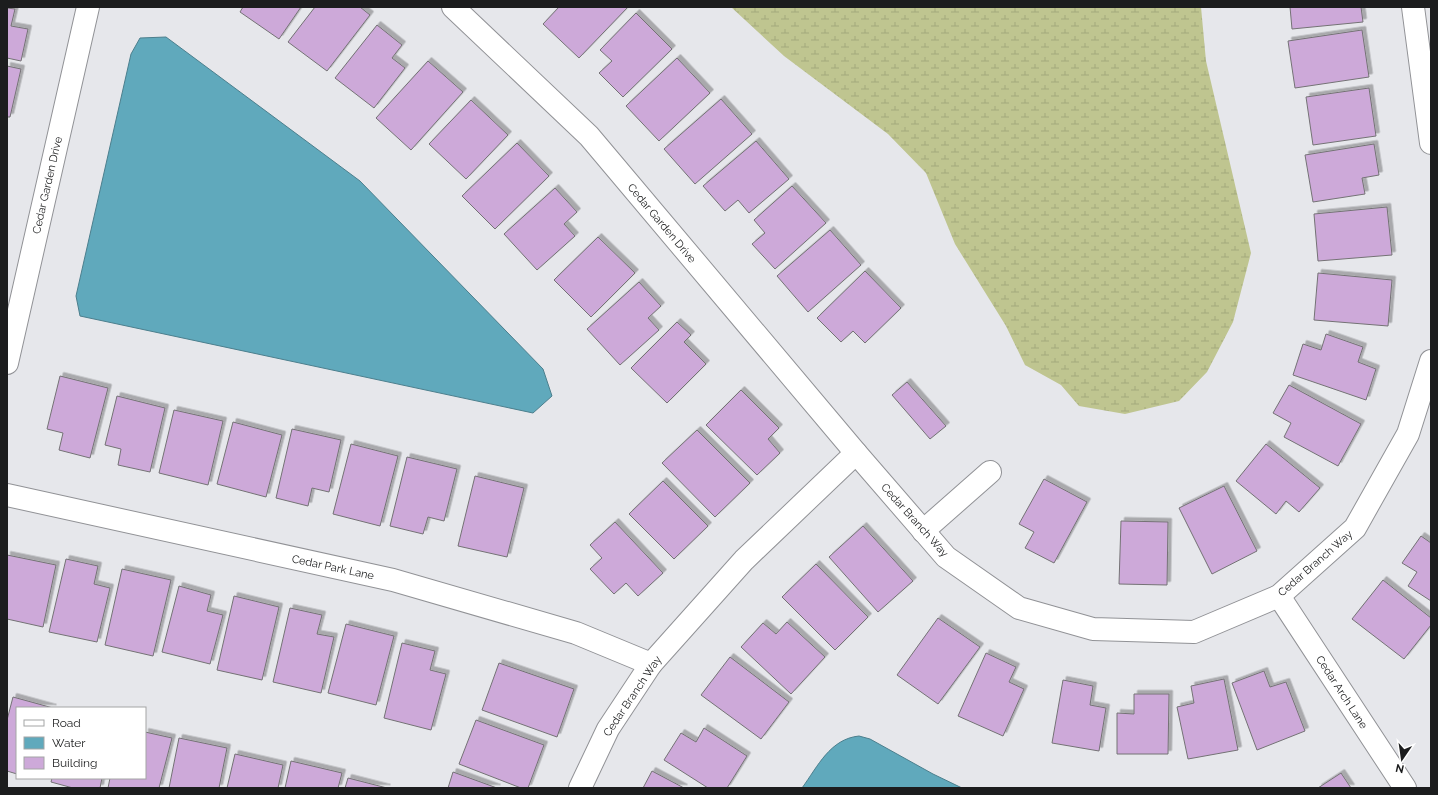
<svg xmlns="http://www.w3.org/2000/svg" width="1438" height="795" viewBox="0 0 1438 795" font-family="Raleway,sans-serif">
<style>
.wetland{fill:url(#wetland-marsh)}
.water{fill:#60a9bc;stroke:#4c7f8d}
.building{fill:#cda9d9;stroke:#747275;filter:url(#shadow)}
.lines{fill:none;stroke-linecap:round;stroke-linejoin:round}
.minor-casing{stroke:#919296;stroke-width:24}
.minor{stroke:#fff;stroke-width:22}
.labels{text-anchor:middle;stroke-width:4;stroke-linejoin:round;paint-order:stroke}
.street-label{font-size:11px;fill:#1c1d1e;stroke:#fff}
</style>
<defs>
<pattern id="wetland-marsh" width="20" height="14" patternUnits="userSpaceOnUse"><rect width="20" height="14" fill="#bfc590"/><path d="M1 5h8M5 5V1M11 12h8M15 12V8" fill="none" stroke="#a4a97c"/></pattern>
<filter id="shadow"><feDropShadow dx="3.5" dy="-3.5" stdDeviation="0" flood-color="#0004"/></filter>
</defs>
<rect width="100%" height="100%" fill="#e6e7eb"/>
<polygon class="wetland" points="731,7 1201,7 1206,61 1251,253 1233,322 1207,372 1179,401 1125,414 1079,406 1061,385 1025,365 1006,326 955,244 926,173 888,134 784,56"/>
<g class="water">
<polygon points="166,37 360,181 543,369 552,396 533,413 80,316 76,296 131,54 140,38"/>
<path d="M859 736 870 739 933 774 962 788H802C818 766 830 739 859 736Z"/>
</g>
<g class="building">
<polygon points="243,7 301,7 279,39 240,12"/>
<polygon points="315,7 360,7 370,15 327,71 288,42"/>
<polygon points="559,7 628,7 579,58 543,24"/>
<polygon points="1290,7 1361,7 1363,22 1292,29"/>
<polygon points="7,8 15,9 11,26 28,29 21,61 7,58"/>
<polygon points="636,13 672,49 623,97 599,73 612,61 600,50"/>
<polygon points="377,25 402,45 392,58 405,68 374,108 335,78"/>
<polygon points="1362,30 1369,77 1295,88 1288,41"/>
<polygon points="677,58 710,93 659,141 626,106"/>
<polygon points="428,61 463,92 411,150 376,118"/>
<polygon points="7,66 21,69 10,117 7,117"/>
<polygon points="1369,88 1376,136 1313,145 1306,97"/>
<polygon points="721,99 752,134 695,184 664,149"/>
<polygon points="471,100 508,135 466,179 429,144"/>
<polygon points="756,141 789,179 749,213 738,200 725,211 703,186"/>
<polygon points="517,143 549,176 495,229 462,196"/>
<polygon points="1374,144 1379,175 1362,178 1365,194 1313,202 1305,155"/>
<polygon points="792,186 826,223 775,269 752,244 765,233 754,220"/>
<polygon points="555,188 577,212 564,224 575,236 537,270 504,234"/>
<polygon points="1387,207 1392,255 1318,261 1314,214"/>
<polygon points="830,230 861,265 808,312 777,276"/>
<polygon points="598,237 635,273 591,317 554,280"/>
<polygon points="865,271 901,308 865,343 853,331 841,342 817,318"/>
<polygon points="1318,273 1392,280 1388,326 1314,320"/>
<polygon points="639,282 661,306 648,318 659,330 620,365 587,329"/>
<polygon points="677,322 691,335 684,342 706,364 667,403 631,368"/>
<polygon points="1326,334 1363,347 1358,362 1376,369 1366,400 1293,375 1303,344 1321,350"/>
<polygon points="60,376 108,388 90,458 59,450 63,433 47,429"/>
<polygon points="907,382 946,426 930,439 892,395"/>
<polygon points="1289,385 1361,424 1338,466 1284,437 1291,423 1273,413"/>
<polygon points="741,390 779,428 768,439 780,453 757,475 706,425"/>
<polygon points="117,396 165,408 150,472 118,465 121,449 105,445"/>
<polygon points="174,410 223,421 208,485 159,473"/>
<polygon points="233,422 282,435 266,497 217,484"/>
<polygon points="292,429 341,440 329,492 312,488 308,506 276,498"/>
<polygon points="697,430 750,483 715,517 662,463"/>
<polygon points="351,444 398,456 380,526 333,514"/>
<polygon points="1266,444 1320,488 1299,512 1286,501 1276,514 1236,481"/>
<polygon points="407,457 457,469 444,521 428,517 423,534 390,526"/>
<polygon points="475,476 524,488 507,557 458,546"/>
<polygon points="1044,479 1087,502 1054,563 1025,548 1034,532 1019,524"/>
<polygon points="663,481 708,526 674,559 629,514"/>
<polygon points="1224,486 1257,551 1212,574 1179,508"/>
<polygon points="1121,521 1168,522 1167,585 1119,584"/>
<polygon points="615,522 663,573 638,596 626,583 614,594 590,569 602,558 590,545"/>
<polygon points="863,526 913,581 878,612 829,557"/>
<polygon points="1421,536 1431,543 1431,601 1408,586 1417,572 1402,563"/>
<polygon points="7,555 56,565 43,627 7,619"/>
<polygon points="66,559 98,566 94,584 110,588 97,642 49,632"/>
<polygon points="816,564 868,617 835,650 782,597"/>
<polygon points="122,569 171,580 153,656 105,645"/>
<polygon points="1383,580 1431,618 1431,625 1404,659 1352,619"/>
<polygon points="179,586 211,595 207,611 223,615 210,664 162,652"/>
<polygon points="234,596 279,607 262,680 217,670"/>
<polygon points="290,608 322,615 317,634 334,637 321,693 273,682"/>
<polygon points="938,618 980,647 938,704 897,675"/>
<polygon points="787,622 825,657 791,694 741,647 763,623 776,634"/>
<polygon points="346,624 394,636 376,705 328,693"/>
<polygon points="402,643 435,651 430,670 446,674 431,730 384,718"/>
<polygon points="986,653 1016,667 1009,682 1024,689 1003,736 958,716"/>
<polygon points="730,657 789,702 761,739 701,695"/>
<polygon points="499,663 574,689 557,737 482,710"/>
<polygon points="1264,671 1270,687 1286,682 1305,731 1257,750 1232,683"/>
<polygon points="1224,679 1238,750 1188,759 1177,707 1194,703 1191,686"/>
<polygon points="1063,680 1093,686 1090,705 1106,708 1099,751 1052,743"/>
<polygon points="1134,694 1169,694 1168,754 1117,754 1117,713 1134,714"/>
<polygon points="13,697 53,708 17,708 17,774 7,771 7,720"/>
<polygon points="476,720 544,745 528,788 521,788 459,764"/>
<polygon points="704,728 747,756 727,788 708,788 664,760 681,733 696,742"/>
<polygon points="145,732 172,738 159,788 108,788 110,778 145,778"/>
<polygon points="179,738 227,748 219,788 169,788"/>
<polygon points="235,754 283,765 278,788 227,788"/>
<polygon points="291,761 342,773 338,788 285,788"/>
<polygon points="652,771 684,788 643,788"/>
<polygon points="453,772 497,788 448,788"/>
<polygon points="1341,773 1351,788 1318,788"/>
<polygon points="52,778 102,778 100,788 73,788 51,782"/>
<polygon points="348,778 387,788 345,788"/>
</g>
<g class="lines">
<defs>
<g id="minor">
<polyline points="453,7 589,136 856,453 946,557 1019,608 1093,629 1194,632 1279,596 1355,528 1408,434 1431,361"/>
<polyline points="1413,7 1431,143"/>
<polyline points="7,363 88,7"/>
<polyline points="7,495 393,580 576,633 651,664"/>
<polyline points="923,531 990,472"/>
<polyline points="1279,596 1405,788"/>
<polyline points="580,788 608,729 651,664 744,560 856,453"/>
</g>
</defs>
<use href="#minor" class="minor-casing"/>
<use href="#minor" class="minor"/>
</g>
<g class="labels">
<g class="street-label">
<text transform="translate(47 185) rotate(-77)" y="4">Cedar Garden Drive</text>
<text transform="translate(662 223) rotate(50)" y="4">Cedar Garden Drive</text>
<text transform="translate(915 520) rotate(48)" y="4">Cedar Branch Way</text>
<text transform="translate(1315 563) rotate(-41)" y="4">Cedar Branch Way</text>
<text transform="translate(333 567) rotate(12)" y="4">Cedar Park Lane</text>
<text transform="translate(1342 692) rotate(57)" y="4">Cedar Arch Lane</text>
<text transform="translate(632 696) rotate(-56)" y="4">Cedar Branch Way</text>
</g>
</g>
<rect width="1438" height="795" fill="none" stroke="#1c1d1e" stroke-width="16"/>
<rect x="16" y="707" width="130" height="72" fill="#ffffff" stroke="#a4a5a5"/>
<rect x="24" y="720" width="20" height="6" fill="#ffffff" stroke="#a4a5a5"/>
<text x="52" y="727" font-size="12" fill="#1c1d1e">Road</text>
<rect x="24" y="737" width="20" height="12" fill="#60a9bc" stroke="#a4a5a5"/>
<text x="52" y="747" font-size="12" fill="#1c1d1e">Water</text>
<rect x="24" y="757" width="20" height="12" fill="#cda9d9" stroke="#a4a5a5"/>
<text x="52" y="767" font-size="12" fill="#1c1d1e">Building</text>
<g transform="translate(1402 759) rotate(193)" stroke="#ffffff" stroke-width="3" paint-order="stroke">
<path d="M0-3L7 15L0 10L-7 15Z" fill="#1c1d1e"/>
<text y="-6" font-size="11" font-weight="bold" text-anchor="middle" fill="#1c1d1e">N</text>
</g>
</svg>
